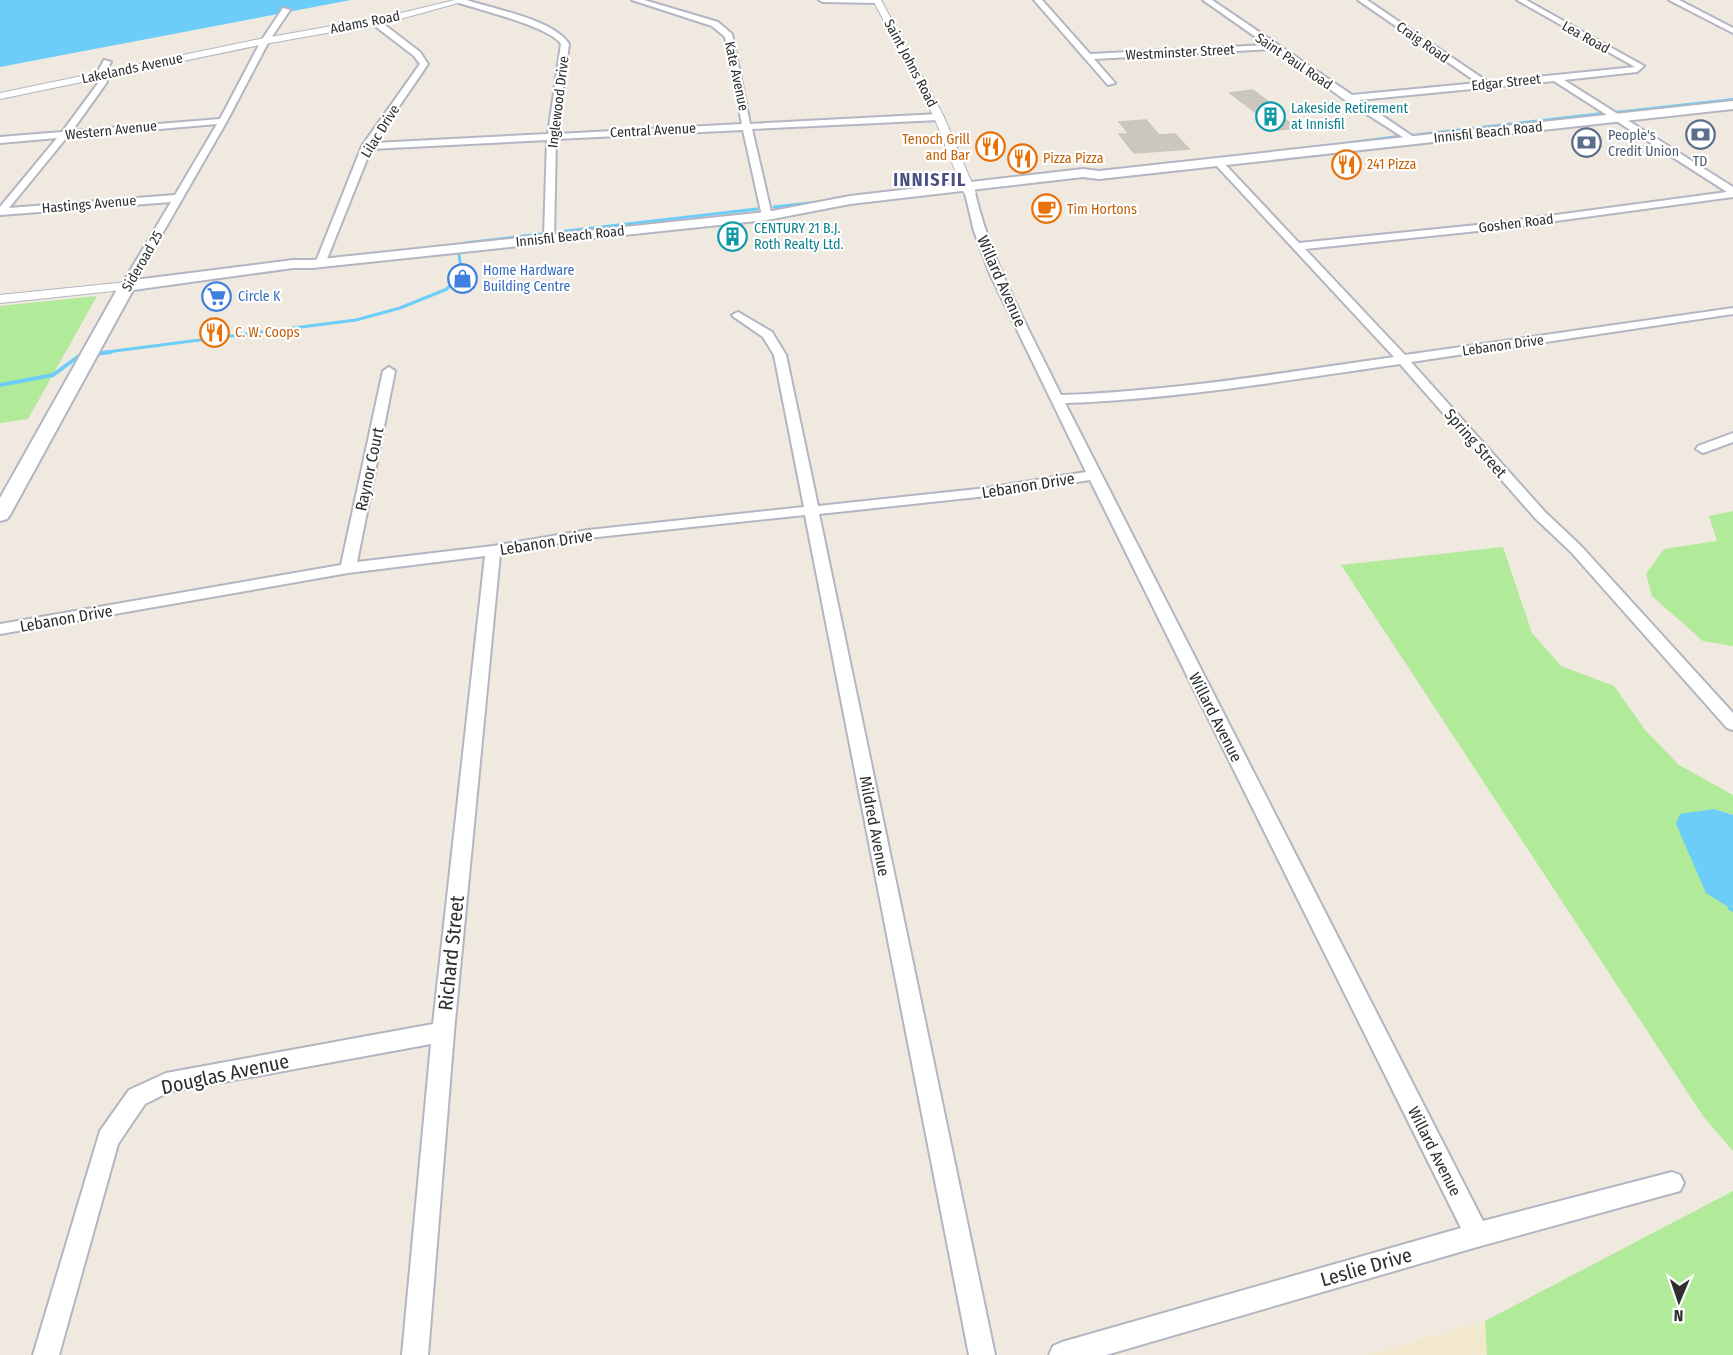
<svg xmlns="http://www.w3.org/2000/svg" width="1733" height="1355" viewBox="0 0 1733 1355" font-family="'Fira Sans Condensed',sans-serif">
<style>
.education{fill:#f2e8ce}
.green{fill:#b1ea98}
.water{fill:#6ccdf9}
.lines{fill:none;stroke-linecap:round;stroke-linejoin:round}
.stream-far3{stroke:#6ccdf9;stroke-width:2}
.stream-far2{stroke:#6ccdf9;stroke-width:3}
.stream-far1{stroke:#6ccdf9;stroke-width:4}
.stream{stroke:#6ccdf9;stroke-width:4.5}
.building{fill:#cbc7be;stroke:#ccc6b8;stroke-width:1.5}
.minor-casing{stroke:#b3b5c2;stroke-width:4}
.tertiary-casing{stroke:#b3b5c2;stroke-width:2}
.secondary-casing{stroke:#b3b5c2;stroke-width:4}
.minor{fill:#fff;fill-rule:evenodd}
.tertiary{fill:#fff;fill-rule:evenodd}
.secondary{fill:#fff;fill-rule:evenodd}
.labels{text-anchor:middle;stroke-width:4.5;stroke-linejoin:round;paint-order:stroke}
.far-street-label{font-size:14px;fill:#2e2e2e;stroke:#fff}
.far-culture-label{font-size:14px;fill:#0d838f;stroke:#fff;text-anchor:start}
.far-service-label{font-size:14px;fill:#4e5e75;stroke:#fff;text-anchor:start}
.far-food-label{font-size:14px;fill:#c56008;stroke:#fff;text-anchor:start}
.far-shop-label{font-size:14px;fill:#366cbe;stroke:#fff;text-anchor:start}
.street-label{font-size:16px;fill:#2e2e2e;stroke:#fff}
.far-district-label{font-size:18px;font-weight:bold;letter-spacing:1.5px;fill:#495183;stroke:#fff}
.near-street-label{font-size:20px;fill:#2e2e2e;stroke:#fff}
</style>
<rect width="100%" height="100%" fill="#f0e9e0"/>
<polygon class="education" points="1485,1321 1487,1355 1367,1355"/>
<g class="green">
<polygon points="97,296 28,419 0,423 0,306"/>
<polygon points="1733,511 1733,646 1703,641 1652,596 1646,574 1664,549 1717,541 1709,516"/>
<polygon points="1503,547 1532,633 1561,666 1614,686 1646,731 1679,765 1733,795 1733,815 1714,809 1730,908 1733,906 1733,1151 1703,1116 1341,565"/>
<polygon points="1733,1191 1733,1355 1487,1355 1485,1321"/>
</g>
<g class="water">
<polygon points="0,0 351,0 0,67"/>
<polygon points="1714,809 1733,815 1733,906 1730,908 1706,893 1676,824 1680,814"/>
</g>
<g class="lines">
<g class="stream-far3">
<polyline points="1615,112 1733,99"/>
<polyline points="1411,135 1603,113"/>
<polyline points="1307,148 1398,136"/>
<polyline points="1246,155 1293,150"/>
</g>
<g class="stream-far2">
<polyline points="1145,166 1260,154"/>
<polyline points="774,207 828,201"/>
<polyline points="558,232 757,209"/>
<polyline points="99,353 356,320 400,308 447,289 461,270 459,254 465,243 541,234"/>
</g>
<g class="stream-far1">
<polyline points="94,354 111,352"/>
<polyline points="0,385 53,375 79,356 86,355"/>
</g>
<polyline class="stream" points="1730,908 1733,910"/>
</g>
<g class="building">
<polygon points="1253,90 1270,103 1264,104 1297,128 1278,130 1230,93"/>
<polygon points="1146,120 1159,135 1175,134 1189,149 1134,153 1119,134 1129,134 1119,122"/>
<polygon points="1046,198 1059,212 1042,214 1034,206"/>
</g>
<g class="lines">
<defs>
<g id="minor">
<path d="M459 0H466C494 9 554 20 569 44L557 134 742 124 725 37 712 26 632 0H644L718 22 732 34 750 124 939 114 943 117 939 120 752 129 772 216 767 219 762 216 743 130 556 139 554 237 549 240 544 237 547 140 371 149 325 264 324 266H316L315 264 362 146 420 64 414 56 371 23V19H377L420 52 428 64 374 143 548 134 561 44C550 27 481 10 459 3Z"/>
<polygon points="819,0 880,0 881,1 877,3 823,2"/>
<path d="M1034 0H1042L1090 54 1267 45 1203 0H1212L1352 95 1478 83 1358 0H1367L1488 82 1635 67 1517 0H1526L1644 66 1637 72 1564 80 1733 187V197L1497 229 1305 249 1405 355 1733 308V314L1411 362 1545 512 1581 546 1733 713V730L1727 728 1571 552 1535 518 1400 364C1288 380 1178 399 1065 403L1483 1221 1672 1172 1680 1175 1684 1183 1680 1191 1477 1247 1106 1355H1049L1053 1346 1062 1342 1461 1228 1090 480 987 496 819 514 995 1355H969L805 515 588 538 500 554 454 1032 428 1355H402L431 1044 169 1092 145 1104 118 1144 59 1355H33L100 1131 129 1090 166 1073 433 1024 485 556 348 573 0 634V624L341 565 383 371 389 367 395 371 357 562 493 546 588 530 804 507 774 355 763 337 734 317 732 315 738 312 772 332 786 355 818 506 987 488 1086 472 990 274 974 231 965 193 966 191 975 193C992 265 1029 329 1061 395 1173 391 1283 373 1394 357L1215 164V160H1221L1299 243 1497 223 1727 192 1554 81 1359 100 1415 138V142L1412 143 1345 100 1274 49 1094 59 1115 83 1108 85Z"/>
<polygon points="1669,0 1679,0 1733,28 1733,33"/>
<path d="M283 8 290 10 269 41 227 121 131 288 127 289 121 286 171 202 0 215V207L57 138 0 143V137L62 132 99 82 96 75 104 60 111 62 104 75 107 82 72 131 220 119 261 41ZM217 124 175 195 9 208 67 137Z"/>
<polygon points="1733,433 1733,442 1703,453 1696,449 1698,446"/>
</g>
<g id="tertiary">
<polygon points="455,0 469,0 393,21 265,44 0,99 0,93 265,38 393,15"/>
<polygon points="873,0 881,0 944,117 976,193 974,195 966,195 964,193 934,117"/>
<polygon points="127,282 134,286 132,289 0,303 0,295"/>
</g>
<polygon id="secondary" points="1733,101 1733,109 1099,179 1083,177 850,204 767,220 312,268 293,268 133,290 10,515 7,519 0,521 0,498 119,286 127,281 293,260 312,260 767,212 850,196 1083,169 1099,171"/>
</defs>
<use href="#minor" class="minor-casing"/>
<use href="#tertiary" class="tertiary-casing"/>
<use href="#secondary" class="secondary-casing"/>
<use href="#minor" class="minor"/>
<use href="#tertiary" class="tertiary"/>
<use href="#secondary" class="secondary"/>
</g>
<defs>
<symbol id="building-ring" viewBox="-11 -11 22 22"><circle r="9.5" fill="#fff" stroke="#0f9aa8" stroke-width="1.5"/><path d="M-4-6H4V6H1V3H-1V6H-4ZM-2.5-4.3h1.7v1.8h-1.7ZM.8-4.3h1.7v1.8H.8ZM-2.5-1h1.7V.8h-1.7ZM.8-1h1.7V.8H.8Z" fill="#0f9aa8"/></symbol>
<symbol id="bank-ring" viewBox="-11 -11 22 22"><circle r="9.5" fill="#fff" stroke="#5c6f8a" stroke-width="1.5"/><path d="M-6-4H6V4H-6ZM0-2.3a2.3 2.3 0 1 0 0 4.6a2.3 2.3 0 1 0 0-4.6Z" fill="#5c6f8a"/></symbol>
<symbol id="restaurant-ring" viewBox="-11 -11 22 22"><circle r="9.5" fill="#fff" stroke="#e8710a" stroke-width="1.5"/><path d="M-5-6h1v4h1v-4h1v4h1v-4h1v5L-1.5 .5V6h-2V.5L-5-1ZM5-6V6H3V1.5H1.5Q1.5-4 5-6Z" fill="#e8710a"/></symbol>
<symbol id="cafe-ring" viewBox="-11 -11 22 22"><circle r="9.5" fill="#fff" stroke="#e8710a" stroke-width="1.5"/><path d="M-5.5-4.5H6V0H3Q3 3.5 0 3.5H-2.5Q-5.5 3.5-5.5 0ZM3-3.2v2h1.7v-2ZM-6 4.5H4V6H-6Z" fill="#e8710a"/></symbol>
<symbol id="shop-ring" viewBox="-11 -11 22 22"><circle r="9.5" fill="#fff" stroke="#3f7fe0" stroke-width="1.5"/><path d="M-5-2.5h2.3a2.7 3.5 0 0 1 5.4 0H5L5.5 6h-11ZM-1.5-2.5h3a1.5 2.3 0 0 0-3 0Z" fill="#3f7fe0"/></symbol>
<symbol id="supermarket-ring" viewBox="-11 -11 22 22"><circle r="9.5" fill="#fff" stroke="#3f7fe0" stroke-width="1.5"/><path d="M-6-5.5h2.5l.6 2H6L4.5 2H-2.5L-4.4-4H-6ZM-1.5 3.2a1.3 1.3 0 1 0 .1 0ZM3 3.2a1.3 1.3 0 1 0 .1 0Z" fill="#3f7fe0"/></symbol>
</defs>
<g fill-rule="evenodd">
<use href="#building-ring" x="1254" y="100" width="33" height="33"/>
<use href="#bank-ring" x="1684" y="118" width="33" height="33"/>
<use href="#bank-ring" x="1570" y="126" width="33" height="33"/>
<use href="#restaurant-ring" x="974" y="130" width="33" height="33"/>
<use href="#restaurant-ring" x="1006" y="142" width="33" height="33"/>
<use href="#restaurant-ring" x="1330" y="148" width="33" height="33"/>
<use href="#cafe-ring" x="1030" y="192" width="33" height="33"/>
<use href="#building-ring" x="716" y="220" width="33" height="33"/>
<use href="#shop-ring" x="446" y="262" width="33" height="33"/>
<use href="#supermarket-ring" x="200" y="280" width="33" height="33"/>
<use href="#restaurant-ring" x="198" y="316" width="33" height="33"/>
</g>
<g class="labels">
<g class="far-street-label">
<text transform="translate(365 22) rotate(-11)" y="5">Adams Road</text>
<text transform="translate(1586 37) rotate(29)" y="5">Lea Road</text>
<text transform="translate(1423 42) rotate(35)" y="5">Craig Road</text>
<text transform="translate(1180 52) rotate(-3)" y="5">Westminster Street</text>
<text transform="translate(1294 61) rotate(34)" y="5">Saint Paul Road</text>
<text transform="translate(911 63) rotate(62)" y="5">Saint Johns Road</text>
<text transform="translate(132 68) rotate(-12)" y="5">Lakelands Avenue</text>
<text transform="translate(737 76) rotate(78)" y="5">Kate Avenue</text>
<text transform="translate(1506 82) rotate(-6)" y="5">Edgar Street</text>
<text transform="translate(558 102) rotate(-83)" y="5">Inglewood Drive</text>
<text transform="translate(111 130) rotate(-6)" y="5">Western Avenue</text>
<text transform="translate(653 130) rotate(-3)" y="5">Central Avenue</text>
<text transform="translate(380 131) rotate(-58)" y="5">Lilac Drive</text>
<text transform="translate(1488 132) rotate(-6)" y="5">Innisfil Beach Road</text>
<text transform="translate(89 204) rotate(-5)" y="5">Hastings Avenue</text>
<text transform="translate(1516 223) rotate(-7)" y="5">Goshen Road</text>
<text transform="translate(570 236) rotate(-6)" y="5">Innisfil Beach Road</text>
<text transform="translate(142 261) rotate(-60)" y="5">Sideroad 25</text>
<text transform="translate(1503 345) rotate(-8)" y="5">Lebanon Drive</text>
</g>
<g class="far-culture-label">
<text x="1291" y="113">Lakeside Retirement<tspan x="1291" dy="16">at Innisfil</tspan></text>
<text x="754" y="233">CENTURY 21 B.J.<tspan x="754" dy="16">Roth Realty Ltd.</tspan></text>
</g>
<g class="far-service-label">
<text x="1608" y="140">People's<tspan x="1608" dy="16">Credit Union</tspan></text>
<text x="1700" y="166" text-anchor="middle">TD</text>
</g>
<g class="far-food-label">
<text x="970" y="144" text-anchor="end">Tenoch Grill<tspan x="970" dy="16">and Bar</tspan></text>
<text x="1043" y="163">Pizza Pizza</text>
<text x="1367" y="169">241 Pizza</text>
<text x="1067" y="214">Tim Hortons</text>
<text x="235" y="337">C. W. Coops</text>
</g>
<g class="far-shop-label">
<text x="483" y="275">Home Hardware<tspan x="483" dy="16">Building Centre</tspan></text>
<text x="238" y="301">Circle K</text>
</g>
<g class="street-label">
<text transform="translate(1002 281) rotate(66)" y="6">Willard Avenue</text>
<text transform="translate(1476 443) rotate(49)" y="6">Spring Street</text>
<text transform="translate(369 469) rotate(-78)" y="6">Raynor Court</text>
<text transform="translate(1028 485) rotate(-9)" y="6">Lebanon Drive</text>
<text transform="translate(546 542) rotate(-9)" y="6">Lebanon Drive</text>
<text transform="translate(66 618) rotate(-10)" y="6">Lebanon Drive</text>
<text transform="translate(1216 717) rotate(63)" y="6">Willard Avenue</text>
<text transform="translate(875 826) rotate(79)" y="6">Mildred Avenue</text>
<text transform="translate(1435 1151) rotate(63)" y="6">Willard Avenue</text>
</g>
<g class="far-district-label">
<text x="930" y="186">INNISFIL</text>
</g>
<g class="near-street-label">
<text transform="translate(451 953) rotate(-84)" y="7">Richard Street</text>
<text transform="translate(225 1074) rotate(-12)" y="7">Douglas Avenue</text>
<text transform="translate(1366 1267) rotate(-16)" y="7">Leslie Drive</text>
</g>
</g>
<g transform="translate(1679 1301) rotate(182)" stroke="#ffffff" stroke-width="4.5" paint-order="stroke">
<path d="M0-4.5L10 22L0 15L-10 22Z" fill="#2e2e2e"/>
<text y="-9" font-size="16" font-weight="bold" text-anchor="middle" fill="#2e2e2e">N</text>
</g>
</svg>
